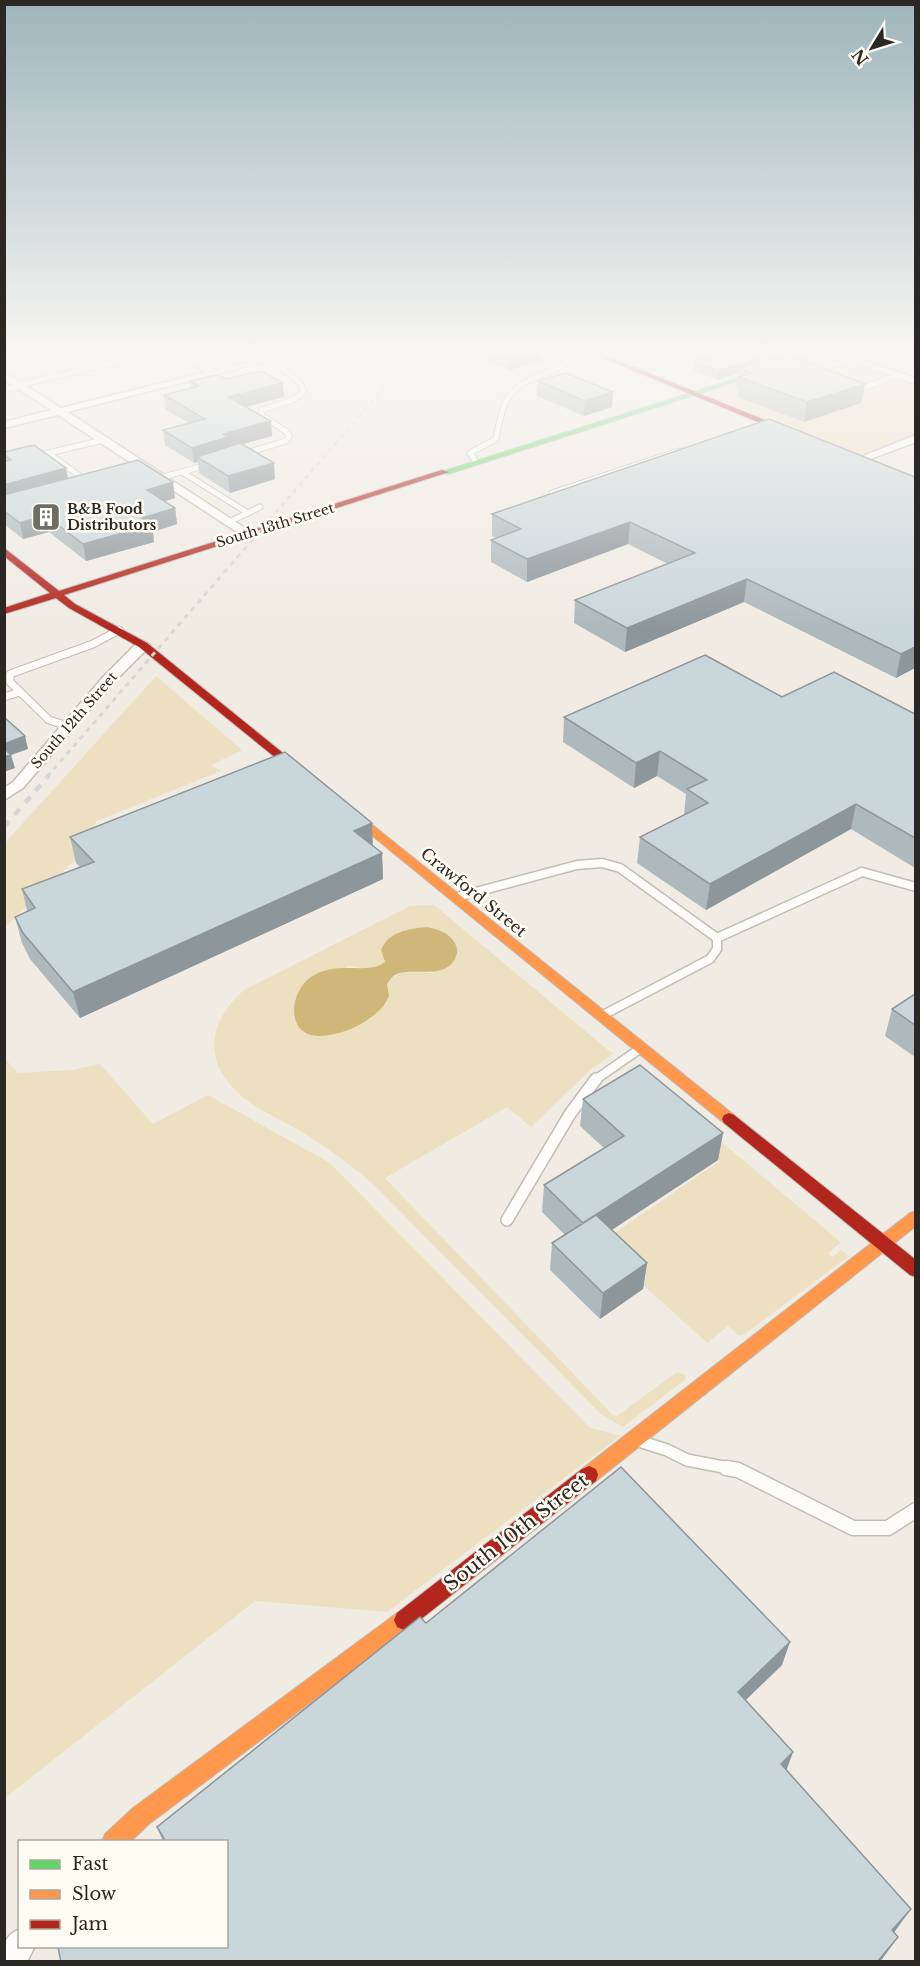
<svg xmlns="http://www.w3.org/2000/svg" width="920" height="1966" font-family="'Libre Baskerville',serif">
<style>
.green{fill:#ece0c1;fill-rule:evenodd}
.water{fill:#ceb778}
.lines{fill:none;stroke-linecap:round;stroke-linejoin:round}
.lane-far4-casing{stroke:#c0bdb7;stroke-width:7}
.lane-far3-casing{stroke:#c0bdb7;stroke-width:9}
.lane-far2-casing{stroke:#c0bdb7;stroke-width:11}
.lane-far1-casing{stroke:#c0bdb7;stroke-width:14}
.lane-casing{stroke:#c0bdb7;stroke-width:17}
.street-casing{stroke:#c0bdb7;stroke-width:3}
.fast-casing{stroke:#c0bdb7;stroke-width:2}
.slow-casing{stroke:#c0bdb7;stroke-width:2}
.jam-casing{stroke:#c0bdb7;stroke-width:2}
.lane-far4{stroke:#fdfcfb;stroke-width:5}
.lane-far3{stroke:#fdfcfb;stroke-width:7}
.lane-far2{stroke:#fdfcfb;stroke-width:8}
.lane-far1{stroke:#fdfcfb;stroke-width:11}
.lane{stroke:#fdfcfb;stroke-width:14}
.street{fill:#fdfcfb;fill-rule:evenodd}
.fast{fill:#63d668;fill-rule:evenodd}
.slow{fill:#ff974d;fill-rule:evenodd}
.jam{fill:#b3261e;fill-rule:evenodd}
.rail-far2{stroke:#d6d6d4;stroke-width:2;stroke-dasharray:4.5 4.5;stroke-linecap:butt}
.rail-far1{stroke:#d6d6d4;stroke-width:3;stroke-dasharray:5 5;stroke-linecap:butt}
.rail{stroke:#d6d6d4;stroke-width:4.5;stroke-dasharray:8 8;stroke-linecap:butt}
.wall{fill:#aeb9bb}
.shaded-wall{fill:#8d9699}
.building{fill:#cad7da;stroke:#8d9699;stroke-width:1.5}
.labels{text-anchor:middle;stroke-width:5;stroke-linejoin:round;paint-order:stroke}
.far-poi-label{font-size:14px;font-weight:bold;fill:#2b2823;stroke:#fffcf3;text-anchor:start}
.far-street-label{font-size:14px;fill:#2b2823;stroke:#fffcf3}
.street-label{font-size:16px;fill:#2b2823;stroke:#fffcf3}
.near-street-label{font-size:20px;fill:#2b2823;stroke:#fffcf3}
</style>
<rect width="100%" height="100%" fill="#f0ece4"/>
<path class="green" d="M820,354h15l80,27v57l-57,22 -165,-67z
M156,676l86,74 -31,15 10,6 -124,50 -7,12 8,5 -91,87 -2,5v-87z
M434,905l179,149 -24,17 -58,56 -24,-20 -122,71 228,237 4,1 60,-44 8,3v5l-62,47 -22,-13 -229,-231c-24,-20 -48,-38 -75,-54 -17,-10 -36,-18 -52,-30 -42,-34 -40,-74 -1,-109l166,-84zM427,927l13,3 12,9 -20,34c-17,0 -35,-5 -45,11l2,12 -17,22 -32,14 -24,4 -13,-4 45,-66c14,2 26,5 37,-3l-1,-8 14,-23z
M5,1059l13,14 54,-3 28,-6 53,60 55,-29 122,68 259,264 31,9 -233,176 -132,-11 -250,197z
M719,1140l118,99 3,4 -12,10 4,4 9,-7 8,6 -104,78 -7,1 -10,-9 -21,17 -109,-99 122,-83 -13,-14z"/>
<path class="water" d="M427,927c9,2 18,4 25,12 4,5 7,11 4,17 -9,25 -42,11 -59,18 -5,2 -7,6 -10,10l2,12c-9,23 -47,41 -72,40 -32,-2 -27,-45 -6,-59 27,-18 57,-1 74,-15l-4,-12c8,-19 27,-21 46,-23z"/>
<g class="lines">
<g class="lane-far4-casing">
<path id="lane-far4" d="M548,354l18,5 30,-5
M628,367l44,-13
M819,374l-1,-4 32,-11
M19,385l130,-31
M854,387h12l32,-12
M4,390l17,-4
M48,453l40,29
M243,454l43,-13 3,-4 -2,-5 -26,-17 1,-5 31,-10 11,-8 -4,-9 -29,-24
M36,456l67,-16
M476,462l-6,-9 26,-14c2,-11 4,-22 8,-33 11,-30 47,-30 70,-47
M182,472l66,41
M160,478l50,-14
M552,493l126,-42
M229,522l31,-15"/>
</g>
<g class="lane-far3-casing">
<path id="lane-far3" d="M4,697l16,-5
M68,726l-19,-6 -39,-38v-8l83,-30 26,-14"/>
</g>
<g class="lane-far2-casing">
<path id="lane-far2" d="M457,897l120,-32 25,-2 18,5 97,70v11l-7,10 -107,56
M717,938l145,-66 54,15
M595,1080l46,-32"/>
</g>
<g class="lane-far1-casing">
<path id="lane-far1" d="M507,1220l63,-106 26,-35
M642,1442l25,8 20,10 47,9"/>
</g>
<g class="lane-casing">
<path id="lane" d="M726,1468l12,2 115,58h35l28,-18"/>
</g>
<g class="street-casing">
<path id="street" d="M11,354h18l-25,7v-6z
M176,354h12l28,16 63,-16h16l-227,58 183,120v4h-8l-185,-121 -54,13v-6l47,-12 -47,-30v-8l57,36 145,-36z
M830,354h14l72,24v6z
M916,435v7l-54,20h-8l-1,-2z
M143,641l7,4 -2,3 -34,34 -91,106 -19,12v-12l9,-6 91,-106 34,-34z
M20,1929v17h15l-8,16h-23c0,-17 -1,-26 16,-33z"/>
</g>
<g class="fast-casing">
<path id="fast" d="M813,354h10l-375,120 -7,-2z"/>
</g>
<g class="slow-casing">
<path id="slow" d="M346,805l4,2 384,308 2,4 -2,4h-10l-382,-312 -2,-2 2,-2z
M916,1211v15l-320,255 -7,3 -7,-3 -2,-6 2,-6 328,-256z
M404,1610l7,3 3,7 -3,7 -262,197 -19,18h-28l3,-8 28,-26 264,-195z"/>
</g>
<g class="jam-casing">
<path id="jam" d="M593,354h9l197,80 -7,2z
M442,470l7,2 -385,123 11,9 72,39 163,132v4h-8l-163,-132 -70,-39 -13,-10 -52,16v-6l46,-15 -46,-37v-8l55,43z
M729,1113l5,2 182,145v17l-6,-2 -186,-152 -2,-4 2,-4z
M589,1466l7,3 2,6 -2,6 -185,146 -7,3 -7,-3 -3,-7 3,-7 185,-144z"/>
</g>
<use href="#lane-far4" class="lane-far4"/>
<use href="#lane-far3" class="lane-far3"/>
<use href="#lane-far2" class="lane-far2"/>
<use href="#lane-far1" class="lane-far1"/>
<use href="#lane" class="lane"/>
<use href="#street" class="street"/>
<use href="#fast" class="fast"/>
<use href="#slow" class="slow"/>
<use href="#jam" class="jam"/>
<path class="rail-far2" d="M252,540l161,-186"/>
<path class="rail-far1" d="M47,777l207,-239"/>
<path class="rail" d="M4,827l45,-52"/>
</g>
<path class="wall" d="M473,354h69l-1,7 -31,9z
M679,354h77l-8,2 8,7 35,-2 74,23 -4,19 -57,19 -67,-25 1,-9h-2l2,-15 -21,7 -24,-10 1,-8 4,-1z
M909,354h6v4l-7,-3z
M226,379l58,18 -38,10 25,14 1,15 -30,8 33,35 -45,14 -31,-20 -1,-11 -4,1 -29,-18 -2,-15 26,-7 -23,-13 -2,-15 27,-7 -1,-7z
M538,381l75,11 -1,15 -28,9 -47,-20z
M4,452l64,27 107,19 -10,3 10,7 2,16 -24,8 1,10 -68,19 -37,-29 -26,7 -19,-15z
M915,477v191l-19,10 -152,-76 -119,50 -51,-29 1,-23 93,-36 -40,-20 -101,38 -36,-20v-22l5,-2 -4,-2v-22z
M782,697l133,17v154l-64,-39 -145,81 -69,-47 3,-26 44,-22 2,-21 -29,-18 -23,12 -71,-46 1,-25z
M70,837l303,9 9,7 1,26 -303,139 -50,-59 -8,-16 -7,-26 12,-6 -5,-22 58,-22 -4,-4z
M915,994v63l-30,-21 7,-27z
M583,1099l140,34 -5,27 -106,70 35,33 -4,26 -43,30 -50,-49 2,-27 13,-8 -23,-23 2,-27 60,-37 -24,-22z
M426,1623l356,42 -36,35 47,52 -7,18 112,157 -4,6 4,4 -13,18 -659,-113h-63l-6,-15z"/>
<path class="shaded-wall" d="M516,354h26l-1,7 -31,9 1,-15z
M736,354h20l-21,6z
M756,359l-1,9h-17v5l-21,7 1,-9z
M283,383l1,14 -55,14 -1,-14z
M865,384l-4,19 -57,19 3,-20z
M613,392l-1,15 -28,9 1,-15z
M271,421l1,15 -75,21 1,5 -4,1 -2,-15 31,-14z
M274,463l1,16 -45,14 -2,-17z
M66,468l3,16 -65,18v-17z
M173,482l2,16 -25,8 -3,-16z
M175,508l2,16 -24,8 1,10 -68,19 -3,-17 59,-26z
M45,515l4,17 -26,7 -3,-16z
M630,522l-2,22 -101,38v-23z
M747,579l-3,23 -119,50 2,-24z
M915,647v21l-19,10 5,-24z
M25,736l3,13 -17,6 4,13 -11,4v-28z
M660,751l-3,25 -23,12 2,-25z
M856,804l-5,25 -145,81 4,-26z
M372,823l1,26 -19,-18z
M382,853l1,26 -303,139 -7,-26z
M723,1133l-5,27 -137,90 2,-27z
M647,1263l-4,26 -43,30 3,-26z
M790,1642l-8,23 -51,49 7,-22z
M793,1752l-8,22 -4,-10z
M911,1909l-13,18 -18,22 12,-19z
M898,1937l-18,25h-3z"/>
<path class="building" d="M702,354h39l15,5 -38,12 -24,-9 17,-5z
M778,356l13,5 8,-2 66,25 -58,18 -68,-25 12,-4 -13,-5z
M261,371l22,12 -55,14 43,24 -48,13 5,3 -36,11 -29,-18 42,-11 -41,-24 35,-9 -9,-5 27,-6 9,4z
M566,373l47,19 -28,9 -47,-20z
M769,419l146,58v170l-14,7 -154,-75 -120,49 -52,-28 120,-47 -65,-31 -103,37 -36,-19 30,-11 -29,-15z
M240,443l34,20 -46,13 -31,-19z
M34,445l32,23 -62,17v-23l7,-2 -7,-5v-3z
M138,460l35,22 -26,8 28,18 -33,10 10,7 -69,19 -38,-29 -25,8 -16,-12v-16z
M705,655l77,42 52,-25 81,42v124l-59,-34 -146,80 -70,-47 68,-34 -21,-14 20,-9 -47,-29 -24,12 -72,-46z
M4,718h1l20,18 -21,8z
M4,748l7,7 -7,2z
M285,752l87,71 -18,8 28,22 -309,139 -50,-59 -8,-16 20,-9 -13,-19 72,-27 -24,-25z
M915,994v31l-23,-16z
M640,1065l83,68 -140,90 -39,-38 80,-49 -41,-37z
M596,1215l51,48 -44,30 -51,-50z
M621,1467l169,175 -52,50 55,60 -12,12 130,145 -19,21 6,7 -21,25h-816l-3,-15h168v-105h-60l-9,-15 263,-210 6,6z"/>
<linearGradient id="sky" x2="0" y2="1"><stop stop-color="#9db5bb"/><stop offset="0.56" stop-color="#f8f6f3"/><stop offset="1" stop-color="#f8f6f3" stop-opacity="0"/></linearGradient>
<rect width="920" height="629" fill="url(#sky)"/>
<defs>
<g id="building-square" transform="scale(1.5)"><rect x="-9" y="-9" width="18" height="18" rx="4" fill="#706d67" stroke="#fffcf3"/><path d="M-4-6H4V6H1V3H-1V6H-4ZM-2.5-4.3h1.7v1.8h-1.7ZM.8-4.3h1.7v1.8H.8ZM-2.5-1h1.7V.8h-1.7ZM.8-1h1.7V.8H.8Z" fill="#fff"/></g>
</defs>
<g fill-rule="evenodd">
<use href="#building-square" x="46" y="517"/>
</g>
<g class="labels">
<g class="far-poi-label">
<text x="67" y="514">B&amp;B Food<tspan x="67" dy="16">Distributors</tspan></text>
</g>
<g class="far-street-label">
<text transform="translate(275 525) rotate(-17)" y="5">South 13th Street</text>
<text transform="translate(74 720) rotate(-49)" y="5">South 12th Street</text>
</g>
<g class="street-label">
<text transform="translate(474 892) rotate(39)" y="6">Crawford Street</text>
</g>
<g class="near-street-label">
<text transform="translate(516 1532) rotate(-38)" y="7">South 10th Street</text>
</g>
</g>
<rect width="920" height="1966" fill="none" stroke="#2b2823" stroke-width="12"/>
<rect x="18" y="1840" width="210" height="108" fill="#fffcf3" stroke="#aaa7a0" stroke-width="1.5"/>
<rect x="30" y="1860" width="30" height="9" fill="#63d668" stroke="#aaa7a0" stroke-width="1.5"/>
<text x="72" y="1870" font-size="18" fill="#2b2823">Fast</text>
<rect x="30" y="1890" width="30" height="9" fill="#ff974d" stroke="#aaa7a0" stroke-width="1.5"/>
<text x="72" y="1900" font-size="18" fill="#2b2823">Slow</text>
<rect x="30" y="1920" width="30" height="9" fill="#b3261e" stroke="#aaa7a0" stroke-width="1.5"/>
<text x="72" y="1930" font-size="18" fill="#2b2823">Jam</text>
<g transform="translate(872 48) rotate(232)" stroke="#fffcf3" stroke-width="4.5" paint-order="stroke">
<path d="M0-4.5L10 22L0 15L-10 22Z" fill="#2b2823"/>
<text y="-9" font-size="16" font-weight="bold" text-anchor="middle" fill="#2b2823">N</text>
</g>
</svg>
